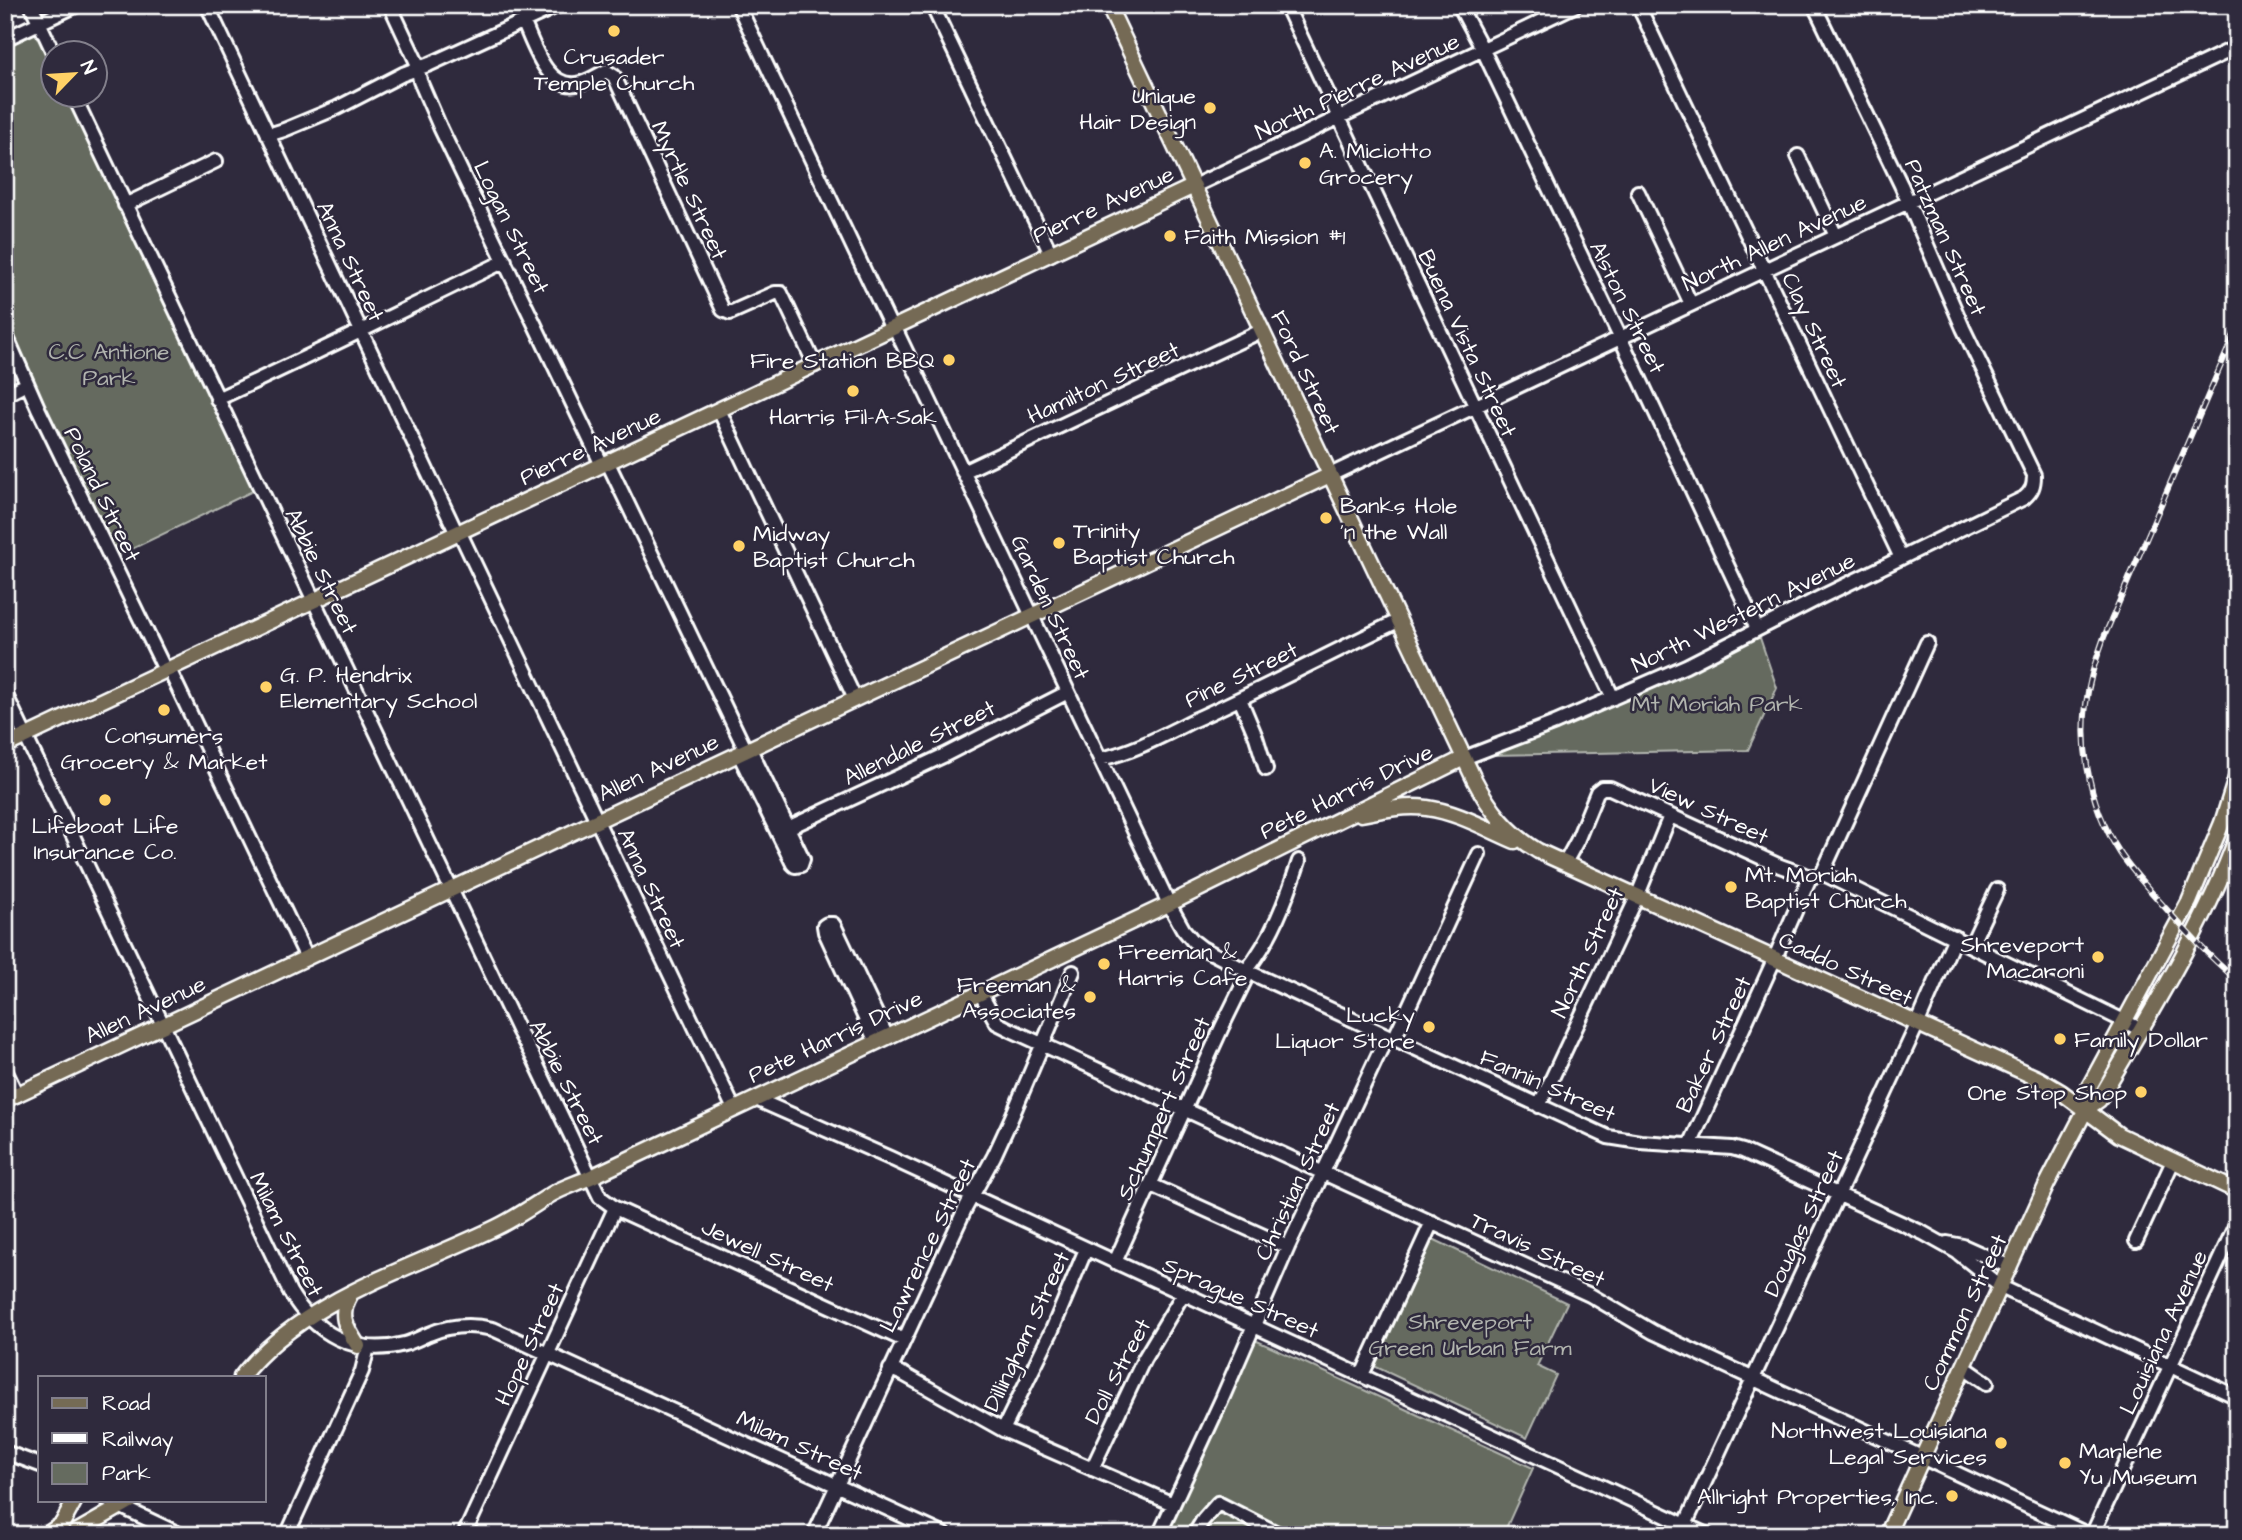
<svg xmlns="http://www.w3.org/2000/svg" width="2242" height="1540" font-family="'Architects Daughter',sans-serif">
<style>
.green{fill:#656b5f;stroke:#b2b5af;stroke-width:2}
.lines{fill:none;stroke-linecap:round;stroke-linejoin:round}
.minor-casing{stroke:#fff;stroke-width:18}
.major-casing{stroke:#fff;stroke-width:19}
.minor{stroke:#2f2a3d;stroke-width:12}
.major{stroke:#756b55;stroke-width:14}
.rail-casing{stroke:#fff;stroke-width:6}
.rail{stroke:#2f2a3d;stroke-width:3.5;stroke-dasharray:10;stroke-linecap:butt}
.poi-dot{fill:#ffd166;stroke:#2f2a3d;stroke-width:2.5}
.labels{text-anchor:middle;stroke-width:5;stroke-linejoin:round;paint-order:stroke}
.poi-label{font-size:23px;fill:#fff;stroke:#2f2a3d;text-anchor:start}
.street-label{font-size:23px;fill:#fff;stroke:#2f2a3d}
.park-label{font-size:23px;fill:#b2b5af;stroke:#2f2a3d}
</style>
<rect width="100%" height="100%" fill="#2f2a3d"/>
<filter id="ink" filterUnits="userSpaceOnUse"><feTurbulence type="fractalNoise" baseFrequency=".0143" numOctaves="2"/><feDisplacementMap in="SourceGraphic" scale="14" xChannelSelector="R" yChannelSelector="G"/><feConvolveMatrix kernelMatrix="1 2 1 2 8 2 1 2 1" color-interpolation-filters="sRGB"/></filter>
<g filter="url(#ink)">
<path class="green" d="M39,23l13,29v42l21,1 186,393 -148,71 -106,-227v-293z
M1757,629l20,59 -29,62 -257,5 2,-8z
M1433,1239l134,64 -30,63 19,9 -29,63 -153,-72z
M1255,1340l278,128 -30,67h-338z"/>
<g class="lines">
<g class="minor-casing">
<path id="minor" d="M31,5l22,47
M207,5l250,529
M390,5l27,58 3,18 20,46 162,338
M738,5l154,324
M932,5l119,249
M1286,5l327,693
M1459,5l24,45 156,327 118,252
M1638,5l263,553
M523,21c11,24 24,72 58,62 8,-2 17,-8 25,-12l8,5 109,234 7,3 45,-20h6l34,72
M5,39l72,-34
M73,94l445,936 17,31 65,136 15,11 -151,327
M268,135l16,-5 53,-22 66,-34 27,-10 129,-59
M1798,156l38,80
M1194,186l382,-181
M1638,192l53,112
M125,205l91,-44
M895,328l274,576 14,25 10,12 9,7 47,24 359,165 32,5 92,6 11,3 180,82 34,19 44,35 236,110
M5,333l34,77 127,262
M5,395l22,-11
M217,399c97,-44 192,-92 288,-138
M719,410l136,289
M608,463l138,288
M963,472l298,-141
M1330,475l907,-428
M460,533l274,576
M170,671l137,287
M5,693l285,599c24,41 66,65 114,52 9,-2 17,-7 25,-10 21,-9 42,-10 64,-5l452,206
M1240,699l16,38 10,32
M739,754l54,110 2,2 6,-1 2,-6 -53,-110
M1464,758l91,-35 131,-57 135,-69 203,-99c8,-7 10,-12 10,-23l-71,-147 -62,-143 -87,-180
M1100,759c33,-7 64,-24 94,-39 69,-31 136,-67 204,-99
M788,828l157,-73 123,-63
M1565,863l12,-22 20,-49 5,-4h8l170,78 31,11 11,-3 6,2 312,153
M1822,874l105,-231
M1971,945l26,-55
M1246,971c26,-33 40,-70 53,-110
M980,993l17,30 14,7 579,265 63,37 436,203
M1394,1039l85,-185
M876,1042l-51,-110 -1,-6 3,-2h6l2,3 52,110
M5,1070l12,25
M756,1099l134,59 817,377
M1539,1106l98,-209 33,-81
M1690,1145l84,-185 36,-83
M1151,1185l137,62
M615,1208l289,132
M2136,1241l37,-80
M1947,1243l16,3 47,21
M1115,1262l107,-235 27,-55
M1964,1367l23,16
M890,1369l13,5 100,56 170,74
M1362,1375l70,-153
M1003,1430l49,-100 34,-81
M5,1452l35,13
M1092,1469l52,-110 39,-65
M107,1500l74,35
M1685,1525l232,-500 38,-88
M287,1535l75,-164 6,-24
M814,1535l151,-326 29,-53 17,-37 62,-147
M1159,1535l63,-136 66,-152 99,-211
M1194,1535l9,-15 15,-17 63,32
M2092,1535l145,-313"/>
</g>
<g class="major-casing">
<path id="major" d="M1108,5l366,774c16,31 33,53 64,72l501,228 22,13 58,43 118,56
M5,746l1189,-560
M1361,814c21,-4 44,-9 66,-6 30,4 60,21 88,33
M5,1100l1325,-625
M2086,1109l13,-9c50,-85 104,-170 138,-263
M350,1295c-12,21 -4,32 8,51
M241,1377c61,-78 170,-108 256,-150 19,-9 37,-22 55,-33 12,-7 26,-11 39,-17l578,-273 295,-146
M46,1535l16,-11 13,-24
M71,1535l61,-35
M1887,1535l160,-351 39,-75 3,-22 100,-185 33,-79 15,-48"/>
</g>
<use href="#minor" class="minor"/>
<use href="#major" class="major"/>
<g class="rail-casing">
<path id="rail" d="M2237,328l-133,309c-4,13 -10,27 -13,41 -15,59 -4,124 29,175 12,18 27,34 41,50 24,27 48,54 76,77"/>
</g>
<use href="#rail" class="rail"/>
</g>
</g>
<g class="poi-dot">
<circle cx="614" cy="31" r="7"/>
<circle cx="1210" cy="108" r="7"/>
<circle cx="1305" cy="163" r="7"/>
<circle cx="1170" cy="236" r="7"/>
<circle cx="949" cy="360" r="7"/>
<circle cx="853" cy="391" r="7"/>
<circle cx="1326" cy="518" r="7"/>
<circle cx="1059" cy="543" r="7"/>
<circle cx="739" cy="546" r="7"/>
<circle cx="266" cy="687" r="7"/>
<circle cx="164" cy="710" r="7"/>
<circle cx="105" cy="800" r="7"/>
<circle cx="1731" cy="887" r="7"/>
<circle cx="2098" cy="957" r="7"/>
<circle cx="1104" cy="964" r="7"/>
<circle cx="1090" cy="997" r="7"/>
<circle cx="1429" cy="1027" r="7"/>
<circle cx="2060" cy="1039" r="7"/>
<circle cx="2141" cy="1092" r="7"/>
<circle cx="2001" cy="1443" r="7"/>
<circle cx="2065" cy="1463" r="7"/>
<circle cx="1952" cy="1496" r="7"/>
</g>
<g class="labels">
<g class="poi-label">
<text x="614" y="64" text-anchor="middle">Crusader<tspan x="614" dy="26">Temple Church</tspan></text>
<text x="1196" y="103" text-anchor="end">Unique<tspan x="1196" dy="26">Hair Design</tspan></text>
<text x="1319" y="158">A. Miciotto<tspan x="1319" dy="26">Grocery</tspan></text>
<text x="1184" y="244">Faith Mission #1</text>
<text x="935" y="368" text-anchor="end">Fire Station BBQ</text>
<text x="853" y="424" text-anchor="middle">Harris Fil-A-Sak</text>
<text x="1340" y="513">Banks Hole<tspan x="1340" dy="26">'n the Wall</tspan></text>
<text x="1073" y="538">Trinity<tspan x="1073" dy="26">Baptist Church</tspan></text>
<text x="753" y="541">Midway<tspan x="753" dy="26">Baptist Church</tspan></text>
<text x="280" y="682">G. P. Hendrix<tspan x="280" dy="26">Elementary School</tspan></text>
<text x="164" y="743" text-anchor="middle">Consumers<tspan x="164" dy="26">Grocery &amp; Market</tspan></text>
<text x="105" y="833" text-anchor="middle">Lifeboat Life<tspan x="105" dy="26">Insurance Co.</tspan></text>
<text x="1745" y="882">Mt. Moriah<tspan x="1745" dy="26">Baptist Church</tspan></text>
<text x="2084" y="952" text-anchor="end">Shreveport<tspan x="2084" dy="26">Macaroni</tspan></text>
<text x="1118" y="959">Freeman &amp;<tspan x="1118" dy="26">Harris Cafe</tspan></text>
<text x="1076" y="992" text-anchor="end">Freeman &amp;<tspan x="1076" dy="26">Associates</tspan></text>
<text x="1415" y="1022" text-anchor="end">Lucky<tspan x="1415" dy="26">Liquor Store</tspan></text>
<text x="2074" y="1047">Family Dollar</text>
<text x="2127" y="1100" text-anchor="end">One Stop Shop</text>
<text x="1987" y="1438" text-anchor="end">Northwest Louisiana<tspan x="1987" dy="26">Legal Services</tspan></text>
<text x="2079" y="1458">Marlene<tspan x="2079" dy="26">Yu Museum</tspan></text>
<text x="1938" y="1504" text-anchor="end">Allright Properties, Inc.</text>
</g>
<g class="street-label">
<text transform="translate(1357 86) rotate(-25)" y="8">North Pierre Avenue</text>
<text transform="translate(690 190) rotate(65)" y="8">Myrtle Street</text>
<text transform="translate(1103 204) rotate(-25)" y="8">Pierre Avenue</text>
<text transform="translate(512 227) rotate(64)" y="8">Logan Street</text>
<text transform="translate(1946 237) rotate(66)" y="8">Patzman Street</text>
<text transform="translate(1774 242) rotate(-25)" y="8">North Allen Avenue</text>
<text transform="translate(351 261) rotate(65)" y="8">Anna Street</text>
<text transform="translate(1628 307) rotate(64)" y="8">Alston Street</text>
<text transform="translate(1815 330) rotate(65)" y="8">Clay Street</text>
<text transform="translate(1468 343) rotate(65)" y="8">Buena Vista Street</text>
<text transform="translate(1306 372) rotate(65)" y="8">Ford Street</text>
<text transform="translate(1103 382) rotate(-25)" y="8">Hamilton Street</text>
<text transform="translate(590 446) rotate(-25)" y="8">Pierre Avenue</text>
<text transform="translate(103 494) rotate(64)" y="8">Poland Street</text>
<text transform="translate(322 571) rotate(64)" y="8">Abbie Street</text>
<text transform="translate(1051 607) rotate(65)" y="8">Garden Street</text>
<text transform="translate(1743 612) rotate(-26)" y="8">North Western Avenue</text>
<text transform="translate(1241 674) rotate(-26)" y="8">Pine Street</text>
<text transform="translate(919 742) rotate(-26)" y="8">Allendale Street</text>
<text transform="translate(658 767) rotate(-25)" y="8">Allen Avenue</text>
<text transform="translate(1346 791) rotate(-26)" y="8">Pete Harris Drive</text>
<text transform="translate(1709 810) rotate(25)" y="8">View Street</text>
<text transform="translate(652 888) rotate(65)" y="8">Anna Street</text>
<text transform="translate(1587 952) rotate(-65)" y="8">North Street</text>
<text transform="translate(1846 968) rotate(25)" y="8">Caddo Street</text>
<text transform="translate(145 1009) rotate(-25)" y="8">Allen Avenue</text>
<text transform="translate(835 1036) rotate(-25)" y="8">Pete Harris Drive</text>
<text transform="translate(1713 1044) rotate(-65)" y="8">Baker Street</text>
<text transform="translate(567 1082) rotate(63)" y="8">Abbie Street</text>
<text transform="translate(1548 1085) rotate(24)" y="8">Fannin Street</text>
<text transform="translate(1163 1108) rotate(-66)" y="8">Schumpert Street</text>
<text transform="translate(1297 1181) rotate(-65)" y="8">Christian Street</text>
<text transform="translate(1803 1223) rotate(-65)" y="8">Douglas Street</text>
<text transform="translate(287 1234) rotate(63)" y="8">Milam Street</text>
<text transform="translate(927 1245) rotate(-64)" y="8">Lawrence Street</text>
<text transform="translate(1538 1249) rotate(25)" y="8">Travis Street</text>
<text transform="translate(768 1255) rotate(25)" y="8">Jewell Street</text>
<text transform="translate(1241 1297) rotate(24)" y="8">Sprague Street</text>
<text transform="translate(1964 1312) rotate(-65)" y="8">Common Street</text>
<text transform="translate(1026 1331) rotate(-65)" y="8">Dillingham Street</text>
<text transform="translate(2163 1332) rotate(-65)" y="8">Louisiana Avenue</text>
<text transform="translate(529 1344) rotate(-65)" y="8">Hope Street</text>
<text transform="translate(1117 1371) rotate(-62)" y="8">Doll Street</text>
<text transform="translate(800 1445) rotate(25)" y="8">Milam Street</text>
</g>
<g class="park-label">
<text x="109" y="359">C.C Antione<tspan x="109" dy="26">Park</tspan></text>
<text x="1717" y="711">Mt Moriah Park</text>
<text x="1470" y="1329">Shreveport<tspan x="1470" dy="26">Green Urban Farm</tspan></text>
</g>
</g>
<rect width="2242" height="1540" fill="none" stroke="#2f2a3d" stroke-width="28"/>
<rect x="14" y="14" width="2214" height="1512" fill="none" stroke="#fff" stroke-width="2.5" filter="url(#ink)"/>
<rect x="38" y="1376" width="228" height="126" fill="#2f2a3d" stroke="#827f8b" stroke-width="2"/>
<rect x="52" y="1398" width="35" height="10" fill="#756b55" stroke="#827f8b" stroke-width="2"/>
<text x="102" y="1410" font-size="21" fill="#ffffff">Road</text>
<rect x="52" y="1433" width="35" height="10" fill="#ffffff" stroke="#827f8b" stroke-width="2"/>
<text x="102" y="1446" font-size="21" fill="#ffffff">Railway</text>
<rect x="52" y="1463" width="35" height="21" fill="#656b5f" stroke="#827f8b" stroke-width="2"/>
<text x="102" y="1480" font-size="21" fill="#ffffff">Park</text>
<g transform="translate(74 74) rotate(65)"><circle r="33" fill="#2f2a3d" stroke="#827f8b" stroke-width="2"/>
<path d="M0-5L12 26L0 18L-12 26Z" fill="#ffd166"/>
<text y="-10" font-size="19" font-weight="bold" text-anchor="middle" fill="#ffffff">N</text>
</g>
</svg>
